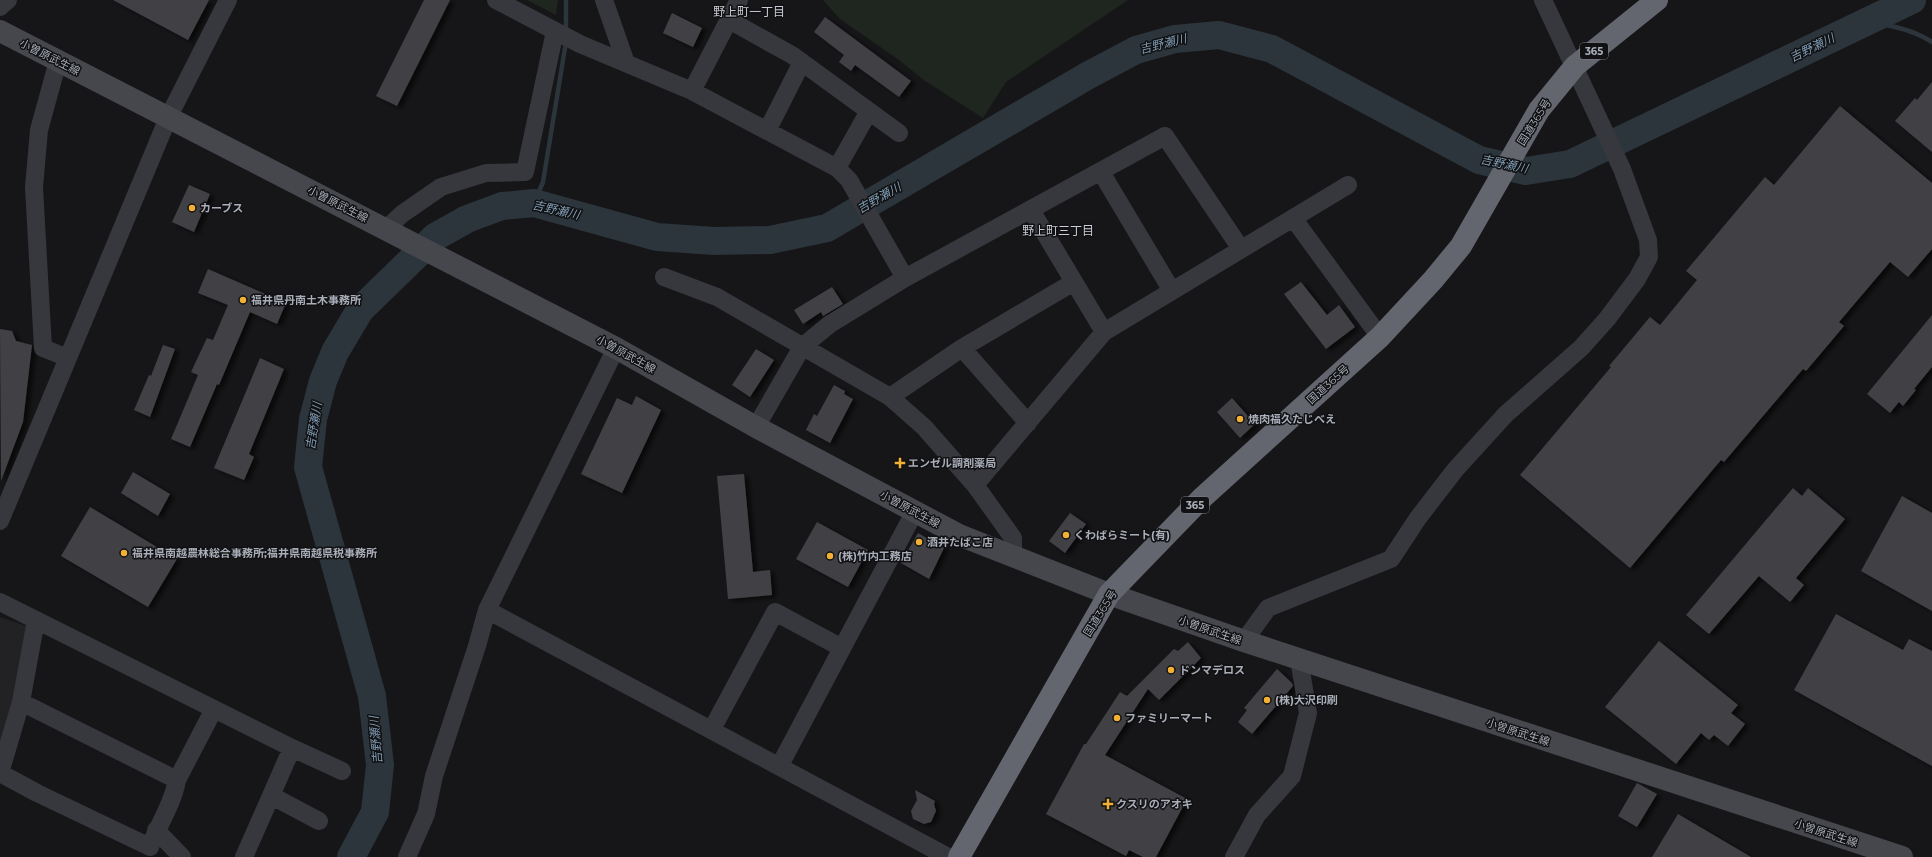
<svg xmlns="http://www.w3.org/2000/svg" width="1932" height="857" font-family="Montserrat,'Noto Sans JP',sans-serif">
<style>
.built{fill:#222225}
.green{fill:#1e261f}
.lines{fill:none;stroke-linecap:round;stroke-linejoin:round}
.stream{stroke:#2c353c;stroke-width:4.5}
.river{stroke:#2c353c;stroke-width:28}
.building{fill:#404145;filter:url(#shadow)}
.street{stroke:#37383d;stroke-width:18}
.secondary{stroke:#45474d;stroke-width:22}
.highway{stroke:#63666e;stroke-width:22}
.poi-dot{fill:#f2b134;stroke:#111113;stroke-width:1.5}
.labels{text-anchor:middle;stroke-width:3;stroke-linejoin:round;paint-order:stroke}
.shield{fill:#111113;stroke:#7b7e86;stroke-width:1}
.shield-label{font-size:10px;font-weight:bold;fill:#a8adb8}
.street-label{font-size:11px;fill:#a8adb8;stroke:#111113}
.poi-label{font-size:11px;font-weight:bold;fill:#a8adb8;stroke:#111113;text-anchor:start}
.neighbourhood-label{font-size:12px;fill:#c9ccd4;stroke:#111113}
.water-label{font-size:12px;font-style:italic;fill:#7f9bb3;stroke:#111113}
</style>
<defs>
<filter id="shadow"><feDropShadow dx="4.5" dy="2.5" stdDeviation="2" flood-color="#0009"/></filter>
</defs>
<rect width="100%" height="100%" fill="#161618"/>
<path class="built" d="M0,617l29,10 -29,130z"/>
<path class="green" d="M527,0h31l-2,15z
M823,0h305l-122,82 -23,36 -58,-37 -26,-21 -59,-41z"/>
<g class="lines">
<path class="stream" d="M566,0v32
M1866,22c23,3 46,7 66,20
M534,203l9,-21 23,-140"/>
<path class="river" d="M351,857l24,-45 5,-47 -8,-69 -64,-229 5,-48 10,-38 12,-29 25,-42 75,-73 32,-18 35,-13 32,-3 123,34 57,4 56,-1 57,-12 260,-152 49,-26 39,-11 44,-4 53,14 207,111 47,11 44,-7 342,-164"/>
</g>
<path class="building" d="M113,0h96l-21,40z
M424,0h26l-53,106 -21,-10z
M672,13l30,15 -9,19 -30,-14z
M825,17l86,64 -12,16 -44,-32 -4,6 -12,-9 5,-7 -30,-23z
M1932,82v70l-37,-31 20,-23 2,2z
M1840,106l92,77v66l-24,28 -18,-15 -51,60 5,4 -38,45 -3,-2 -79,93 -3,-2 -91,108 -110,-93 91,-108 -2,-1 41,-49 10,8 37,-45 -11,-9 79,-94 9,8z
M189,185l21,9 -16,38 -22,-10z
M208,269l78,34 -9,21 -27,-12 -31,73 -2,-1 -27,63 -19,-8 27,-64 -7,-3 16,-34 6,2 15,-35 -30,-12z
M1301,282l26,33 12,-10 16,22 -29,22 -42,-55z
M832,287l11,17 -20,12 -2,-4 -18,12 -9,-14z
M1932,315v52l-18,22 2,1 -13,16 -4,-4 -9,11 -23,-19z
M0,329l12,2 4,10 16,4 -9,77 -22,59z
M163,345l12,4 -25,68 -16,-7 15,-35 2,1z
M756,349l18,11 -24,37 -18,-12z
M260,358l24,11 -35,85 5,3 -10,23 -30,-12z
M834,385l11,6 -1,3 9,5 -23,44 -24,-13 8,-16 3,2z
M636,396l25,14 -39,83 -41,-19 36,-76 15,7z
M1232,398l23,26 -15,14 -23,-26z
M133,472l37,22 -12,22 -37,-23z
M744,474l9,98 17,-2 2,25 -44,4 -11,-123z
M1793,488l9,8 6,-8 37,31 -49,59 8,7 -14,17 -31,-26 -50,58 -23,-19z
M1902,496l30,17v98l-71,-40z
M90,507l87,52 -29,48 -87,-51z
M1070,513l16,11 -21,29 -16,-12z
M817,522l51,28 -20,37 -52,-28z
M918,533l26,15 -15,31 -28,-16z
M1836,614l67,36 6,-11 23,12v115l-138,-76z
M1659,641l79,64 -7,8 14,11 -17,22 -14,-11 -5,5 -8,-7 -25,31 -71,-57z
M1188,642l13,16 -42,42 -11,-11 -43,66 82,44 -31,58h-13l-14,-7 -3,6 -80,-42 38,-70h2l34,-52 7,4 47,-47 4,2z
M1277,669l15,14 1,3 -41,48 -14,-12 9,-12 -3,-2z
M1637,783l20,11 -20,33 -19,-11z
M915,790l20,11 -1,3 2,7 -5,11 -7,2 -11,-5 -2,-8 6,-11z
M1678,814l73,43h-99z"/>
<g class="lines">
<path class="street" d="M496,0l84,44 112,47 145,77 12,12 56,98
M604,0l22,63
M0,7l8,-7
M729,20l63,35 107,78
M58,61l-19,69 -5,57 9,161 25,10
M692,91l47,-91
M767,131l35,-69
M837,168l32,-57
M1101,172l71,119
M1031,210l73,122
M1293,218l87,119
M386,229l16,-15 39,-27 45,-14 39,-1 30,-141
M664,277l53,20 173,100 34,30 51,58
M962,348l66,75
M890,397l72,-49 112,-66
M756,427l46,-80 28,-23 75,-46 260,-142 76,113
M0,521l168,-403 60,-118
M1013,556v-18l-38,-53 129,-153 244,-147
M0,602l292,146 -48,109
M487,610l461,247
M1244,641l24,-33 123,-49 27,-41 37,-48 51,-56 75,-66 26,-29 30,-40 12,-22 -1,-17 -26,-71 -79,-169
M21,702l156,78
M712,729l63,-117 67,36
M292,748l50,23
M780,765l135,-254
M0,773l37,20 113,54c8,-22 23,-43 27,-67l37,-71
M0,773l21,-71 15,-82
M272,796l47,25
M156,830l26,27
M407,857l19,-43 8,-38 43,-130 10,-36 129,-262
M1234,857l23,-42 35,-39 16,-63 -9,-54"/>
<path class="secondary" d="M0,31l616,317 140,79 203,108 150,59 135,47 658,216"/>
<path class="highway" d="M959,857l150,-263 93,-96 178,-161 53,-57 28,-34 78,-136 36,-44 82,-66"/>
</g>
<g class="poi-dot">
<circle cx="192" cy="208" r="4"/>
<circle cx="243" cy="300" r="4"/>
<circle cx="1240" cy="419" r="4"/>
<path d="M898 457h4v4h4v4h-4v4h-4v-4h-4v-4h4z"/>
<circle cx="1066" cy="535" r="4"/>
<circle cx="919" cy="542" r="4"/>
<circle cx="124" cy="553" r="4"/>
<circle cx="830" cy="556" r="4"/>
<circle cx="1171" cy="670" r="4"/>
<circle cx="1267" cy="700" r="4"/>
<circle cx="1117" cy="718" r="4"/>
<path d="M1106 798h4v4h4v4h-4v4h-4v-4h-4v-4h4z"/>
</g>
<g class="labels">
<g class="shield">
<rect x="1580" y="43" width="28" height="16" rx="3"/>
<rect x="1181" y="497" width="28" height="16" rx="3"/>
</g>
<g class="shield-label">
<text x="1594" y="55">365</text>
<text x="1195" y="509">365</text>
</g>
<g class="street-label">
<text transform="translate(50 57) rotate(27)" y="4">小曽原武生線</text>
<text transform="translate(1534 122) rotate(-58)" y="4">国道365号</text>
<text transform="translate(338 204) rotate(27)" y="4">小曽原武生線</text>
<text transform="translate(626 354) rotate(29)" y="4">小曽原武生線</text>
<text transform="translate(1328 384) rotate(-42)" y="4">国道365号</text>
<text transform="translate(910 509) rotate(28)" y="4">小曽原武生線</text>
<text transform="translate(1100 613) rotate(-58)" y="4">国道365号</text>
<text transform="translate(1210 630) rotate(19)" y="4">小曽原武生線</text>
<text transform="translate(1518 732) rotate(18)" y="4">小曽原武生線</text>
<text transform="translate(1826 833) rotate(18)" y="4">小曽原武生線</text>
</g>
<g class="poi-label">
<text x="200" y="212">カーブス</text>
<text x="251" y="304">福井県丹南土木事務所</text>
<text x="1248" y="423">焼肉福久たじべえ</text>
<text x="908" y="467">エンゼル調剤薬局</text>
<text x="1074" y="539">くわばらミート(有)</text>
<text x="927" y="546">酒井たばこ店</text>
<text x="132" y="557">福井県南越農林総合事務所;福井県南越県税事務所</text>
<text x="838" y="560">(株)竹内工務店</text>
<text x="1179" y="674">ドンマデロス</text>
<text x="1275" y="704">(株)大沢印刷</text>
<text x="1125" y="722">ファミリーマート</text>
<text x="1116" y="808">クスリのアオキ</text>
</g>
<g class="neighbourhood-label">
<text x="749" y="16">野上町一丁目</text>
<text x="1058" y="235">野上町三丁目</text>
</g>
<g class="water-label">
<text transform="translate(1163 44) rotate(-14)" y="4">吉野瀬川</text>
<text transform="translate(1812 48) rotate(-26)" y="4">吉野瀬川</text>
<text transform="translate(1504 164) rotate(12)" y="4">吉野瀬川</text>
<text transform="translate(879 198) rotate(-30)" y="4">吉野瀬川</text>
<text transform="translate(556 210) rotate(13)" y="4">吉野瀬川</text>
<text transform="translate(314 426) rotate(-81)" y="4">吉野瀬川</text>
<text transform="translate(376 740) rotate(-95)" y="4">吉野瀬川</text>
</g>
</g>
</svg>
